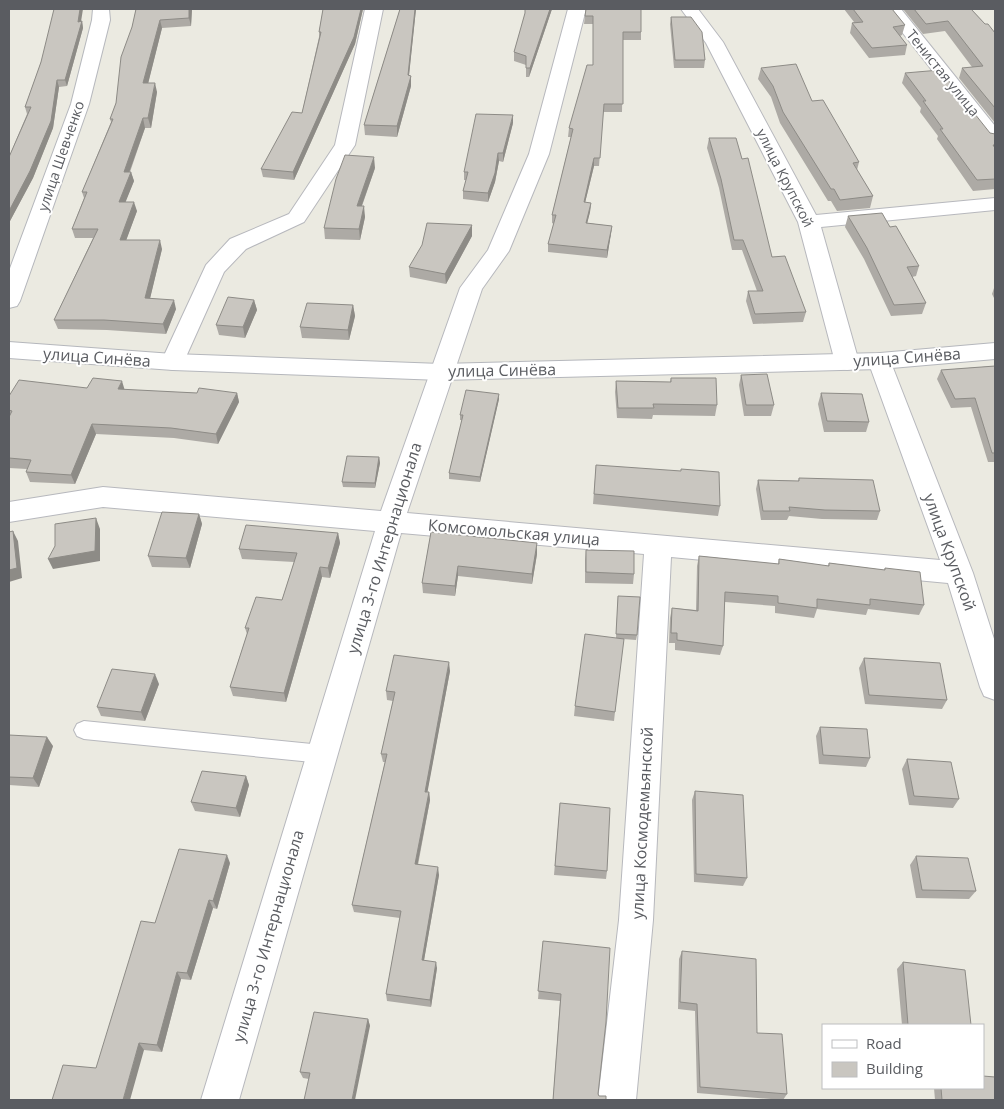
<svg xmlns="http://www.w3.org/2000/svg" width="1004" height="1109" font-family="'Open Sans',sans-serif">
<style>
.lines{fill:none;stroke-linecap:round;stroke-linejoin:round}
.service-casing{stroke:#b7b8bd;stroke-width:2}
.minor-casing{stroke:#b7b8bd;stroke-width:2}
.secondary-casing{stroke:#b5b7bc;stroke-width:2}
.service{fill:#fff;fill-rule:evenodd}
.minor{fill:#fff;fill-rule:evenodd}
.secondary{fill:#fff;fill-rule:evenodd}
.wall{fill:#adaaa5}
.shaded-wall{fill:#8d8b86}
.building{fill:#c9c6c0;stroke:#8d8b86}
.labels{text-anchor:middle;stroke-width:4;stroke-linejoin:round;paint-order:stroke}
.far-street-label{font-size:14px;fill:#5a5c61;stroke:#fff}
.street-label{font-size:16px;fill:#5a5c61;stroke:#fff}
</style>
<rect width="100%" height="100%" fill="#ebeae1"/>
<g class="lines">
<g class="service-casing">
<path id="service" d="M84,721l238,24 7,3 3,6 -3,6 -7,3 -238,-24 -7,-3 -3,-6 3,-6z"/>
</g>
<g class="minor-casing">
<path id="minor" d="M365,9h18l-28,136 -51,77 -58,27 -22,23 -43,96 -8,2 -8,-2 -4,-6 45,-97 24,-26 59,-25 46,-69z
M568,9h18l-37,145 -40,97 -27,38 -75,224 533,47 -72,-199 4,-6 8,-2 8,2 85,218 22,69v58l-11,-4 -4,-9 -32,-104 -277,-26 -18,363 -17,180h-38l21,-180 25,-366 -243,-21 -162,567h-38l174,-569 -272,-24 -94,15v-20l94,-15 278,24 79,-223 28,-38 41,-96z
M681,9h17l25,33 93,173 179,-17v12l-174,17 38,135 -4,6 -8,2 -8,-2 -4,-6 -37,-140 -92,-179z
M884,9h17l94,117v18l-7,-2z"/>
</g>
<g class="secondary-casing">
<path id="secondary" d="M93,9h16l1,11 -21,84 -69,197 -3,5 -8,2v-37l62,-167 21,-84z
M9,342l164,12 268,10 439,-11 115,-10v16l-115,10 -439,11 -268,-10 -164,-12z"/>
</g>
<use href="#service" class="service"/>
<use href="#minor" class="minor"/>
<use href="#secondary" class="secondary"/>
</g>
<path class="wall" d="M136,9h56l-1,17 -29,2 -14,55 9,9 -6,36h-6l-15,44h1l3,9 -9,21 12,9 -11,29 36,9 -12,49 26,11 -10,25 -59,-4 -49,-1 -4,-9 39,-82h-18l-3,-9 12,-31 -2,-6 29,-70 -1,-3 6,-16z
M322,9h41l-8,35 -61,136 -31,-3 -2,-8 41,-56 17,-76v-5l4,-22z
M400,9h16l-7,67h2v10l-14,51 -32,-2 -1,-10z
M525,9h27l-23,68h-3v-12l-12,-4v-9l11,-37z
M586,9l55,23v8h-18l-1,72h-19l-4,54h-5l-9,37h6l-1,9 -3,11 25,3 -5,32 -59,-6v-8l6,-20 -2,-1v-8l19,-78h-3l1,-9 24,-63v-41h-9l1,-8z
M844,9h48l13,16 -3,10 -2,1 7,9 -2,10 -36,3 -19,-25 2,-10 2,-1z
M903,9h68l14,15 10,9v90l-36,-45 3,-10 10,-1 -27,-36 -22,3z
M671,17l34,43 -1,8h-30l-4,-44z
M81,21h1l1,7 -16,58 -8,1 -6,41 -20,50 -23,43h-1v-64l18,-43 -2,-7 16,-45z
M761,68l51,33 47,61 -2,8 16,26 -3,12 -33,3 -6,-10h-3l-48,-78 -9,-26 -13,-18z
M905,73l85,60 5,1v55l-22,2 -36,-52 1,-3 -18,-24 1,-4 -19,-25z
M513,123l-10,39 -4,-1 -4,21 -7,20 -25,-3v-8l3,-11h-2v-8z
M709,138l63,119 34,55 -3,10 -50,2 -7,-23 2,-10h9l-15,-41h-10l-13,-62 -12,-40z
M375,168l-13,38 3,11 -5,23 -35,-1 -1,-11z
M848,216l42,11 29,39 -3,10 -4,1 14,26 -4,11 -31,2 -27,-57 -19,-32z
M472,225v11l-26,48 -36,-7 -1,-10z
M995,285v15l-3,-6z
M254,300l3,10 -12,28 -26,-3 -3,-10z
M353,305l2,11 -6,24 -47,-2 -2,-11z
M995,366v96h-7l-17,-55 -20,1 -14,-29 4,-9z
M741,375l33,30 -3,11h-27l-5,-31z
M671,378l46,27 -2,11 -62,-1 -1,4 -35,-1 -2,-26 1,-11 54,1z
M87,388l110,5h40l2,9 -21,42 -44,-6 -78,-4 -21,50 -45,-2 -4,-10 1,-3 -18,-1v-72z
M821,393l48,29 -3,10h-42l-6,-28z
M499,399l-19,83 -31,-3v-6l13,-53h-2v-5z
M379,457l1,6 -5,25 -32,-1 -1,-5z
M596,465l124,41 -2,10 -125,-12z
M799,478l81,33 -3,9 -55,-1 -33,-3 -2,4h-26l-5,-31 2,-9 40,1z
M199,514l3,10 -12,44 -38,-1 -4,-11z
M431,532l106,22 -5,30 -74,-8 -3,20 -32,-3 -1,-10z
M338,533l2,10 -10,35 -8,-1 -36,125 -53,-6 -3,-9 17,-53 -2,-6 37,-28 12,-38 -52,-3 -3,-10z
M586,550l48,24 -1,10 -48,-1v-23z
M699,556l79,8 1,-5 49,7 1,-3 55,7 1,-2 39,37 -5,10 -51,-6 -2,6 -49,-6 -3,9 -39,-5v-7l-50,-4 -2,44 -3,9 -45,-5v-7h-6l1,-25 2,-10 24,2 1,-44z
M618,596l19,39 -1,5 -13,-1 -9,82 -40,-5 1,-10 41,-68z
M864,658l83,42 -5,9 -77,-5 -6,-36z
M450,671l-23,121h2l1,8 -12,65 21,10 -15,85 13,8 -6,39 -44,-6 -1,-7 14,-76 -46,-6 -2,-7 33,-143h-2l-2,-8 12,-53 -6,-1 -1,-9z
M159,684l-14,37 -44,-5 -4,-9z
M820,727l50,31 -4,9 -47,-3 -3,-28z
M9,735l44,11 -14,41 -30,-2z
M907,759l52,40 -6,9 -44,-3 -7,-36z
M246,776l3,9 -9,32 -45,-6 -4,-9z
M695,791l52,87 -4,8 -49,-4 -2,-82z
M560,803l47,68 -1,8 -52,-4z
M916,856l60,35 -7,8 -53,-1 -6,-33z
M230,863l-13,46 -4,-1 -22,72 -10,-1 -19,73 -18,-2 -48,18 59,-145z
M543,941l55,153 1,2 -46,4 7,-99 -22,-2z
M682,951l105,143 -4,6 -86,-7 -2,-82 -17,-2 1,-50z
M903,962l68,63h-69l-5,-56z
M368,1019l2,7 -61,53 -6,-1 -3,-6z
M934,1088h49l12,12h-60z"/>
<path class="shaded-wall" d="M80,9h3l-3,19 2,-7 1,7 -16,58 -2,-6z
M189,9h3l-1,17 -2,-8z
M361,9h2l-8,35 -61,136 -1,-8z
M415,9h1l-8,75 3,-8v10l-14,51v-11l11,-51z
M550,9h2l-23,68 1,-9z
M160,20l2,8 -16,64 -3,-9z
M57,80l2,7 -6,41 -20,50 -23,43 -1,-3v-7z
M155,83l2,9 -6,36 -3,-10z
M513,115v8l-10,39v-9z
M143,118l2,10 -19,53 -2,-9z
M498,153l1,8 -4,21 -7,20v-9z
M374,157l1,11 -17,48 -1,-10z
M594,158v8l-11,45 1,-9z
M131,172l3,9 -12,30 -3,-9z
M134,202l3,9 -14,38 -3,-9z
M591,203l-1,9 -5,20 1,-9z
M364,206l1,11 -5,23 -1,-11z
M472,225v11l-26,48 -1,-10z
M612,226l-1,8 -4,24v-8z
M160,240l2,9 -14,58 -3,-9z
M174,300l2,9 -10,25 -3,-10z
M254,300l3,10 -12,28 -2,-11z
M353,305l2,11 -6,24 -1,-10z
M122,381l3,10 -7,-2z
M237,393l2,9 -21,42 -2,-10z
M499,394v5l-19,83v-5z
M92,424l4,10 -21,50 -4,-9z
M379,457l1,6 -5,25v-5z
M199,514l3,10 -12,44 -4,-10z
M96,518l4,11v32l-47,8 -5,-10z
M13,531l5,10 4,37 -13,4v-12z
M338,533l2,10 -10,35 -2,-10z
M537,543v11l-5,30v-10z
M458,566v10l-3,20v-10z
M320,567l2,10 -36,125 -2,-9z
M449,662l1,9 -24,129 -1,-8z
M155,674l4,10 -14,37 -4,-9z
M47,737l6,9 -14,41 -6,-9z
M246,776l3,9 -9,32 -4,-9z
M429,792l1,8 -14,72 -1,-8z
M227,855l3,8 -13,46 -4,-8z
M438,867l1,8 -16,91 -1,-6z
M209,900l4,8 -22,72 -4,-7z
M436,962l1,6 -6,39 -1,-7z
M177,972l4,7 -19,73 -5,-7z
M368,1019l2,7 -15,74h-3z
M139,1043l5,7 -14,50h-7z"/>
<path class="building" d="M54,9h26l-2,13 4,-1 -17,59h-8l-6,41 -21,50 -21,40v-54l22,-50h-6l16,-45z
M136,9h53v9l-29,2 -17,63h12l-7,35h-5l-19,54h7l-12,30h15l-14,38h40l-15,58 29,2 -11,24 -59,-4h-50l44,-91h-26l15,-37h-5l31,-73h-3l6,-16 5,-46 11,-30z
M323,9h38l-7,28 -61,135 -32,-3 31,-57 10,1 19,-81h-2z
M400,9h15l-7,66 3,1 -14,50 -33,-1z
M525,9h25l-20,59h-4v-12l-12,-4 11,-39z
M586,9h55v23h-18v72h-19l-4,54h-6l-10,44 7,1 -5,20 26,3 -5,24 -59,-6 8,-29h-4l21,-86 -4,-1 18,-63h6v-49h-8z
M853,9h39l13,16 -12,2 14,18 -35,3 -20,-25 11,-1z
M914,9h57l14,15h3l7,9v75l-33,-40 21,-2 -35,-45 -22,3z
M671,17h20l11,15 3,28h-30z
M796,64l16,37 11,-1 36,62 -6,1 20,33 -33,4 -6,-11h-3l-48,-77 -10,-26 -12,-18z
M940,70l50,63 5,1v11h-2l2,3v31l-18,1 -37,-51h3l-20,-28h3l-21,-28z
M476,114l37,1 -10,38h-5l-3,20 -7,20 -25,-2 5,-19h-4z
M709,138h27l6,21 6,-1 24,99 13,-1 21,56 -51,2 -7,-23h15l-20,-51h-9l-13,-61z
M345,155l29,2 -17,49h7l-5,23 -35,-1 12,-49z
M882,213l8,14 6,-1 23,40 -12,1 19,36 -32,2 -27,-57 -19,-32z
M427,223l45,2 -27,49 -36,-7 13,-22z
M228,297l26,3 -11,27 -27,-2z
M307,303l46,2 -5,25 -48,-3z
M995,366v87h-3l-17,-55 -20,1 -14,-29z
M767,374l7,31h-28l-5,-30z
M93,378l29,3 -4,8 79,4 2,-5 38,5 -21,41 -45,-6 -79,-4 -21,51 -45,-3 5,-12 -22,-2v-41l3,-6 -3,-1v-14l10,-16 68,8z
M671,378h45l1,27 -64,-1 1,4h-36l-2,-27 55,1z
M466,390l33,4 -19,83 -31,-4 14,-58h-3z
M821,393l41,1 7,28 -42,-1z
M347,456l32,1 -4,26 -33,-1z
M596,465l85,6v-2l38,3 1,34 -126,-12z
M799,478l74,2 7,31 -55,-1 -36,-3 1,4h-27l-5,-31 41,1z
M162,512l37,2 -13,44 -38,-2z
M96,518l-1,33 -47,8 7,-13v-22z
M246,525l92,8 -10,35 -8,-1 -36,126 -54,-6 19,-59h-4l11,-31 26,3 15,-47 -58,-4z
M13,531l4,37 -8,2v-38z
M431,532l106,11 -5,31 -74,-8 -3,20 -33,-3z
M586,550l48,1v23l-48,-2z
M699,556l80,8v-5l50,7v-3l56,7v-2l35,4 4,33 -54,-6v6l-53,-6v9l-39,-5v-7l-53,-4 -2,54 -46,-6v-7h-6l1,-25 26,3z
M618,596l22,1 -3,38 -21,-1z
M585,634l39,5 -9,73 -40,-6z
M394,655l55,7 -24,130h4l-14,72 23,3 -16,93 14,2 -6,38 -44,-6 15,-83 -49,-6 35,-151h-6l14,-62 -9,-1z
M864,658l76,5 7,37 -78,-5z
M112,669l43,5 -14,38 -44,-5z
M820,727l47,2 3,29 -47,-3z
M9,735l38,2 -14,41 -24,-1z
M907,759l44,3 8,37 -45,-3z
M202,771l44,5 -10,32 -45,-6z
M695,791l48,4 4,83 -51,-4z
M560,803l50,5 -3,63 -52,-5z
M179,849l48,6 -14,46 -4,-1 -22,73 -10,-1 -20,73 -18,-2 -16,57h-71l11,-35 33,3 45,-147 14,2z
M916,856l52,2 8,33 -54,-1z
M543,941l67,7 -4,74 -8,72 1,2h7v4h-53l8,-106 -23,-3z
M682,951l74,8 1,74 25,1 5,60 -87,-7 -3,-83 -17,-2z
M903,962l62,8 6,55h-63z
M314,1012l54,7 -16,81h-48l6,-27 -10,-1z
M983,1076l12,1v23h-53l-1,-12h42z"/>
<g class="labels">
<g class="far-street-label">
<text transform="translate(943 73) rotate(51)" y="5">Тенистая улица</text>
<text transform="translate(61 156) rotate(-71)" y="5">улица Шевченко</text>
<text transform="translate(785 178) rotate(63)" y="5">улица Крупской</text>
</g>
<g class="street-label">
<text transform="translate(97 357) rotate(4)" y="6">улица Синёва</text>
<text transform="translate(907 357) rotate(-4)" y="6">улица Синёва</text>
<text transform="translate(502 370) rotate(-1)" y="6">улица Синёва</text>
<text transform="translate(514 532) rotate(5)" y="6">Комсомольская улица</text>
<text transform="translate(384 548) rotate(-73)" y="6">улица 3-го Интернационала</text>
<text transform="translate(950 552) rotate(70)" y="6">улица Крупской</text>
<text transform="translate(642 823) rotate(-87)" y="6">улица Космодемьянской</text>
<text transform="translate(268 936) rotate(-74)" y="6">улица 3-го Интернационала</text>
</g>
</g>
<rect width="1004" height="1109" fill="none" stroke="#5a5c61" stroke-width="20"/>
<rect x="822" y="1024" width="162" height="65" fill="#ffffff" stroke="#bdbec0"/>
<rect x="832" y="1040" width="25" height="8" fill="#ffffff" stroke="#bdbec0"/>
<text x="866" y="1049" font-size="15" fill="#5a5c61">Road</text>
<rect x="832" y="1062" width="25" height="15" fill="#c9c6c0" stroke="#bdbec0"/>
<text x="866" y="1074" font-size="15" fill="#5a5c61">Building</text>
</svg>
